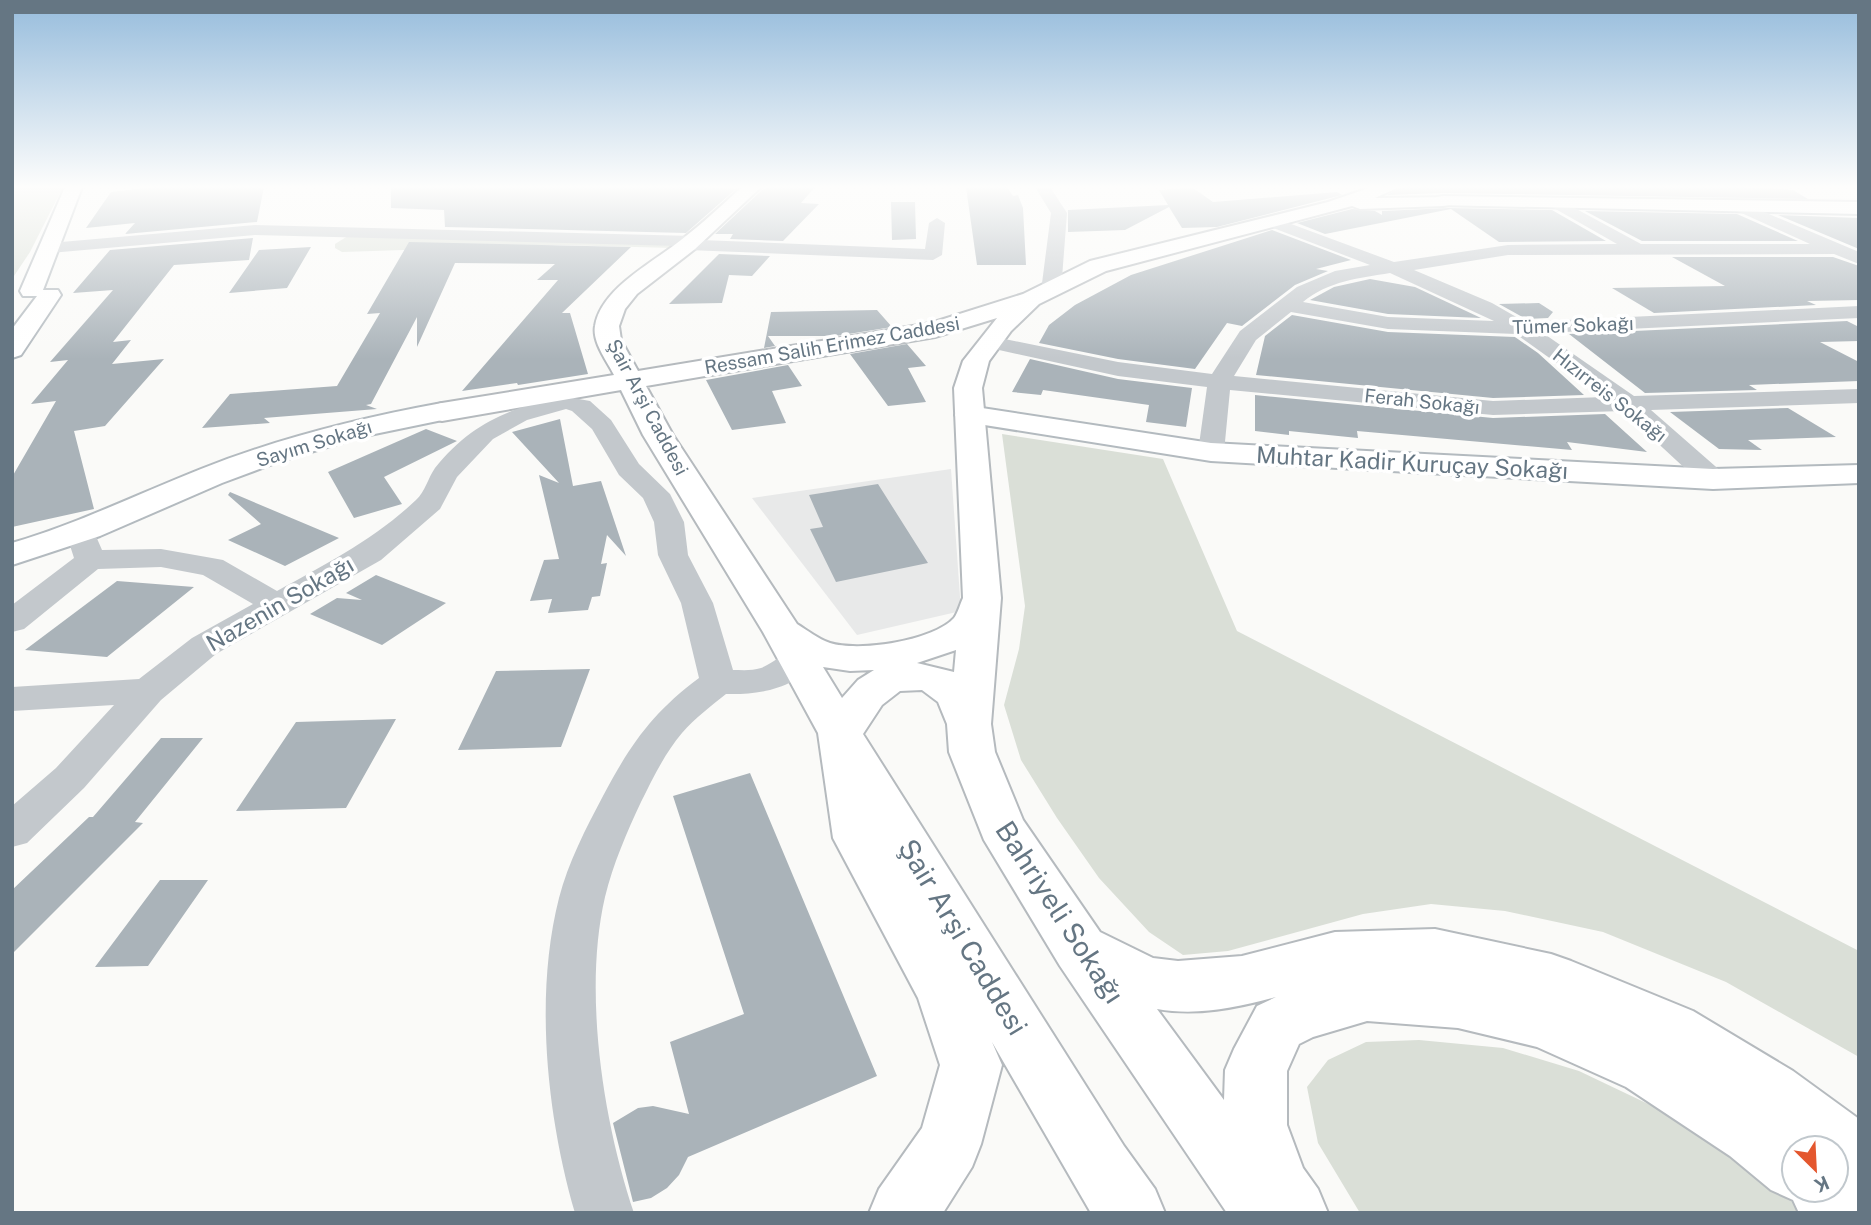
<svg xmlns="http://www.w3.org/2000/svg" width="1871" height="1225" font-family="'Public Sans',sans-serif">
<style>
.built{fill:#e8e9e9}
.green{fill:#dadfd7}
.building{fill:#aab3b9}
.lines{fill:none;stroke-linecap:round;stroke-linejoin:round}
.secondary-casing{stroke:#b3babf;stroke-width:4}
.primary-casing{stroke:#b5babe;stroke-width:4}
.street{fill:#c3c8cc;fill-rule:evenodd}
.secondary{fill:#fff;fill-rule:evenodd}
.primary{fill:#fff;fill-rule:evenodd}
.labels{text-anchor:middle;stroke-width:7;stroke-linejoin:round;paint-order:stroke}
.far-street-label{font-size:19px;fill:#657683;stroke:#fff}
.street-label{font-size:23px;fill:#657683;stroke:#fff}
.near-street-label{font-size:28px;fill:#657683;stroke:#fff}
</style>
<rect width="100%" height="100%" fill="#fafaf8"/>
<path class="built" d="M951,469l10,142 -104,24 -105,-137z"/>
<path class="green" d="M12,187h51l-33,65 -18,27z
M351,234l329,8 -6,6 -116,-3 -216,7 -7,-4v-4z
M1002,434l161,25 74,172 622,320v106l-133,-75 -123,-50 -98,-21 -74,-7 -68,10 -135,37 -45,4 -34,-23 -50,-54 -42,-60 -36,-58 -17,-55 15,-56 6,-43z
M1419,1040l84,8 76,23 107,51 81,51 42,40h-449l-42,-70 -11,-56 21,-27 38,-18z"/>
<path class="building" d="M155,187h109l-7,35 -132,12 10,-11 -49,5 25,-36z
M391,187h317l28,2 -50,44 -241,-6 -1,-17 -53,-2z
M769,187h46l-14,16 18,1 -36,37 -53,-2 3,-5h-18l47,-44z
M966,187h41l6,9 5,-1 5,13 3,57h-49z
M1402,187h344l47,3 15,9 -365,-6 -56,2z
M1193,188l20,14 124,-10 5,3 -125,32 -35,1 -13,-21 -44,23 -57,2v-22l100,-5 -9,-15z
M891,202h24l1,37 -24,1z
M1448,208l104,2 54,31 -107,1 -48,-33 -126,25 -28,-11 55,-14 23,2 7,4v-4z
M1585,211l152,3 61,27h-156z
M1778,215l81,3v31z
M1272,230l79,30 -35,9 12,2 -33,14 -53,41 -15,-3 -32,46 -77,-10 -79,-16 10,-18 26,-20 56,-30z
M253,238l-4,22 -75,5 -61,77 18,-2 -19,24 52,-5 -59,67 -31,5 20,78 -82,18v-50l44,-76 -25,3 37,-44 -18,2 63,-72 -40,3 37,-43z
M409,242l222,5 -69,66h8l18,61 -70,11 -1,-2 -55,8 96,-111h-21l18,-16 -100,-1 -38,84v-30l-46,87 -5,1 11,4 -113,9 6,5 -68,5 28,-34 107,-8 43,-73 -13,1z
M311,247l-24,41 -58,5 30,-43z
M719,254l51,2 -18,20 -23,-1 -7,28 -53,1z
M1672,257h161l26,9v34l-52,1 9,4 -162,8 -42,-25 113,-2z
M1370,279l45,8 66,31 -93,-4 -78,-14 24,-13z
M1539,303l14,9 -5,6 -22,1 -27,-15z
M877,310l15,17 -56,9h-68l7,10 -11,2 7,-36z
M1292,315l96,17 127,5 23,16 46,42 -91,3 -237,-23 9,-39z
M1847,321l12,6v14l-39,1 39,20v19l-110,4 8,5 -112,3 -76,-59z
M907,344l19,22 -18,2 18,34 -38,4 -38,-52z
M1030,359l88,20 74,9 -6,39 -40,-5 3,-17 -106,-15 -2,5 -29,-3z
M788,365l14,21 -30,5 14,32 -54,7 -26,-50z
M1255,395l238,23 112,-4 42,38 -80,-10 5,8 -215,-19 1,7 -69,-7v4l-34,-4z
M1788,408l48,29 -88,3 14,10 -43,-1 -49,-37z
M560,419l13,67 28,-5 25,75 -19,-21 -6,29 6,-1 -7,33 -8,1 -4,13 -40,3 4,-14 -22,2 14,-41 15,-1 -20,-84 20,8 -47,-51z
M426,429l31,12 -73,36 18,27 -48,14 -26,-46z
M878,484l50,79 -92,19 -26,-53 13,-2 -14,-32z
M230,492l59,25 50,21 -54,28 -57,-26 33,-16 -33,-29z
M376,575l70,28 -64,42 -72,-31 27,-16 25,2 -16,-7z
M117,581l77,6 -87,70 -82,-7z
M590,669l-29,78 -103,3 38,-79z
M396,719l-50,89 -110,3 60,-89z
M161,738h42l-68,84 8,1 -131,131v-64l77,-73h4z
M750,773l127,303 -189,81 -9,18 -12,13 -16,10 -18,4 -20,-79 25,-15 15,-2 36,8 -19,-72 74,-28 -71,-218z
M160,880h48l-60,86 -53,1z"/>
<g class="lines">
<g class="secondary-casing">
<path id="secondary" d="M65,187h17l-39,103h15l3,5 -40,60 -9,3v-29l25,-33h-14l-3,-5z
M1443,196l416,6v12l-422,-9 -3,-4 3,-4z
M442,403l10,3 4,6 -4,6 -92,19 -82,25 -56,21 -122,53 -88,29v-22c65,-19 126,-49 189,-74 78,-31 159,-51 241,-66z
M969,406l242,37 502,26 146,-4v18l-146,6 -502,-28 -252,-40 -4,-6 4,-6z"/>
</g>
<g class="primary-casing">
<path id="primary" d="M742,187h19l-66,62 -58,45 -12,15 -6,17 2,14 17,31 293,-48 92,-29 67,-33 238,-59 44,-15h27l-24,11 74,-1 3,4 -3,4 -6,1 -83,3 -8,-3 -246,65 -67,33 -28,27 -22,30 -7,27 19,210 -10,126 4,28 28,68 77,112 53,26 25,3 64,-5 93,-24 100,-3 116,25 20,7 122,50 100,60 66,48v94h-60l-6,-13 -22,-10 -41,-34 -104,-69 -89,-40 -79,-19 -91,-7 -54,16 -14,7 -12,27v54l16,43 15,21 10,24h-101l-167,-247 -76,-126 -35,-88 -2,-28 -9,-22 -16,-12 -22,1 -18,14 -19,29 261,412 31,43 10,24h-74l-99,-171 10,23 -21,79 -9,23 -29,46h-74l10,-24 43,-61 18,-63 -22,-67 -85,-160 -15,-105 -55,-101 -120,-197 -22,-45 -179,31 -10,-3 -4,-6 4,-6 10,-3 172,-28c-7,-14 -22,-33 -19,-49 6,-38 59,-64 86,-86 21,-16 41,-35 61,-53zM997,318l-34,43 -9,27 9,210c-3,6 -5,15 -9,20 -21,23 -95,34 -124,25 -12,-4 -23,-13 -33,-19l-124,-189 -27,-49 289,-49zM956,650l-2,22 -37,-9zM823,667l27,4 24,-1 -16,10 -16,18zM1276,997l-19,9 -23,43 -9,21 -1,30 -67,-91c39,7 80,-1 119,-12zM1794,1148h42v42h-42z"/>
</g>
<path class="street" d="M1035,187h15l17,26 -6,78 -10,6 -10,-6 10,-78z
M1558,199l83,45h169l-73,-33 -2,-3 2,-3 6,-2 116,49v12l-25,-10 -326,1 -94,15 78,33 33,19 334,-16v12l-316,15 91,63 225,-7v14l-208,7 72,63 4,6 -4,6 -10,2 -10,-2 -80,-74 -130,4 -263,-25 -6,62 -4,6 -9,2 -9,-2 -4,-6 9,-65 -89,-11 -128,-28 -8,-1 -3,-5 3,-5 8,-1 128,26 94,12 28,-43 57,-44 38,-16 35,-6 -107,-41 -2,-3 2,-3h12l119,44 114,-17 109,-1 -65,-37 -2,-3 2,-3zM1390,273l104,48 -106,-4 -85,-15c25,-21 57,-24 87,-29zM1291,312l97,17 128,5 88,63 -111,4 -259,-25 22,-36z
M937,218l8,5 -3,32 -9,5 -245,-10 -8,-4 -425,-11 -205,18 -9,-5 9,-5 205,-18 438,11 8,4 224,9 4,-26z
M562,396l28,5 21,19 28,44 31,30 14,28 4,33 25,48 20,67c9,0 19,1 28,-2 20,-8 27,-23 50,-17l6,8c-20,30 -58,36 -91,35 -15,12 -31,24 -44,39 -17,20 -29,45 -41,69 -14,30 -28,62 -36,95 -22,95 -2,224 29,316h-59c-28,-96 -41,-217 -16,-315 9,-35 27,-70 44,-102 27,-51 49,-83 96,-118l-18,-75 -23,-48 -4,-33 -11,-24 -24,-23 -27,-46 -20,-18 -6,-2 -39,11 -34,19 -36,38 -17,32 -59,51 -165,94 -55,46 -77,88 -57,55 -15,4v-41l44,-38 58,-63 -102,6v-24l127,-8 53,-41 61,-34 -50,-29 -42,-8 -63,2 -74,60 -12,3v-27l62,-47 -8,-25 4,-6 11,-3 11,3 10,23 59,-1 51,9 11,2 54,31c49,-27 98,-52 139,-91 9,-8 12,-22 19,-32 36,-45 73,-59 127,-72z"/>
<use href="#secondary" class="secondary"/>
<use href="#primary" class="primary"/>
</g>
<linearGradient id="sky" x2="0" y2="1"><stop stop-color="#96bcdc"/><stop offset="0.52" stop-color="#fdfdfc"/><stop offset="1" stop-color="#fdfdfc" stop-opacity="0"/></linearGradient>
<rect width="1871" height="359" fill="url(#sky)"/>
<g class="labels">
<g class="far-street-label">
<text transform="translate(1573 325) rotate(-2)" y="7">Tümer Sokağı</text>
<text transform="translate(832 345) rotate(-10)" y="7">Ressam Salih Erimez Caddesi</text>
<text transform="translate(1610 395) rotate(38)" y="7">Hızırreis Sokağı</text>
<text transform="translate(1422 401) rotate(6)" y="7">Ferah Sokağı</text>
<text transform="translate(648 407) rotate(62)" y="7">Şair Arşi Caddesi</text>
<text transform="translate(314 443) rotate(-17)" y="7">Sayım Sokağı</text>
</g>
<g class="street-label">
<text transform="translate(1412 463) rotate(3)" y="8">Muhtar Kadir Kuruçay Sokağı</text>
<text transform="translate(280 604) rotate(-30)" y="8">Nazenin Sokağı</text>
</g>
<g class="near-street-label">
<text transform="translate(1060 912) rotate(57)" y="10">Bahriyeli Sokağı</text>
<text transform="translate(963 937) rotate(59)" y="10">Şair Arşi Caddesi</text>
</g>
</g>
<rect width="1871" height="1225" fill="none" stroke="#657683" stroke-width="28"/>
<g transform="translate(1815 1169) rotate(156)"><circle r="33" fill="#ffffff" stroke="#c1c8cd" stroke-width="2"/>
<path d="M0-5L12 26L0 18L-12 26Z" fill="#e4572e"/>
<text y="-10" font-size="19" font-weight="bold" text-anchor="middle" fill="#657683">K</text>
</g>
</svg>
